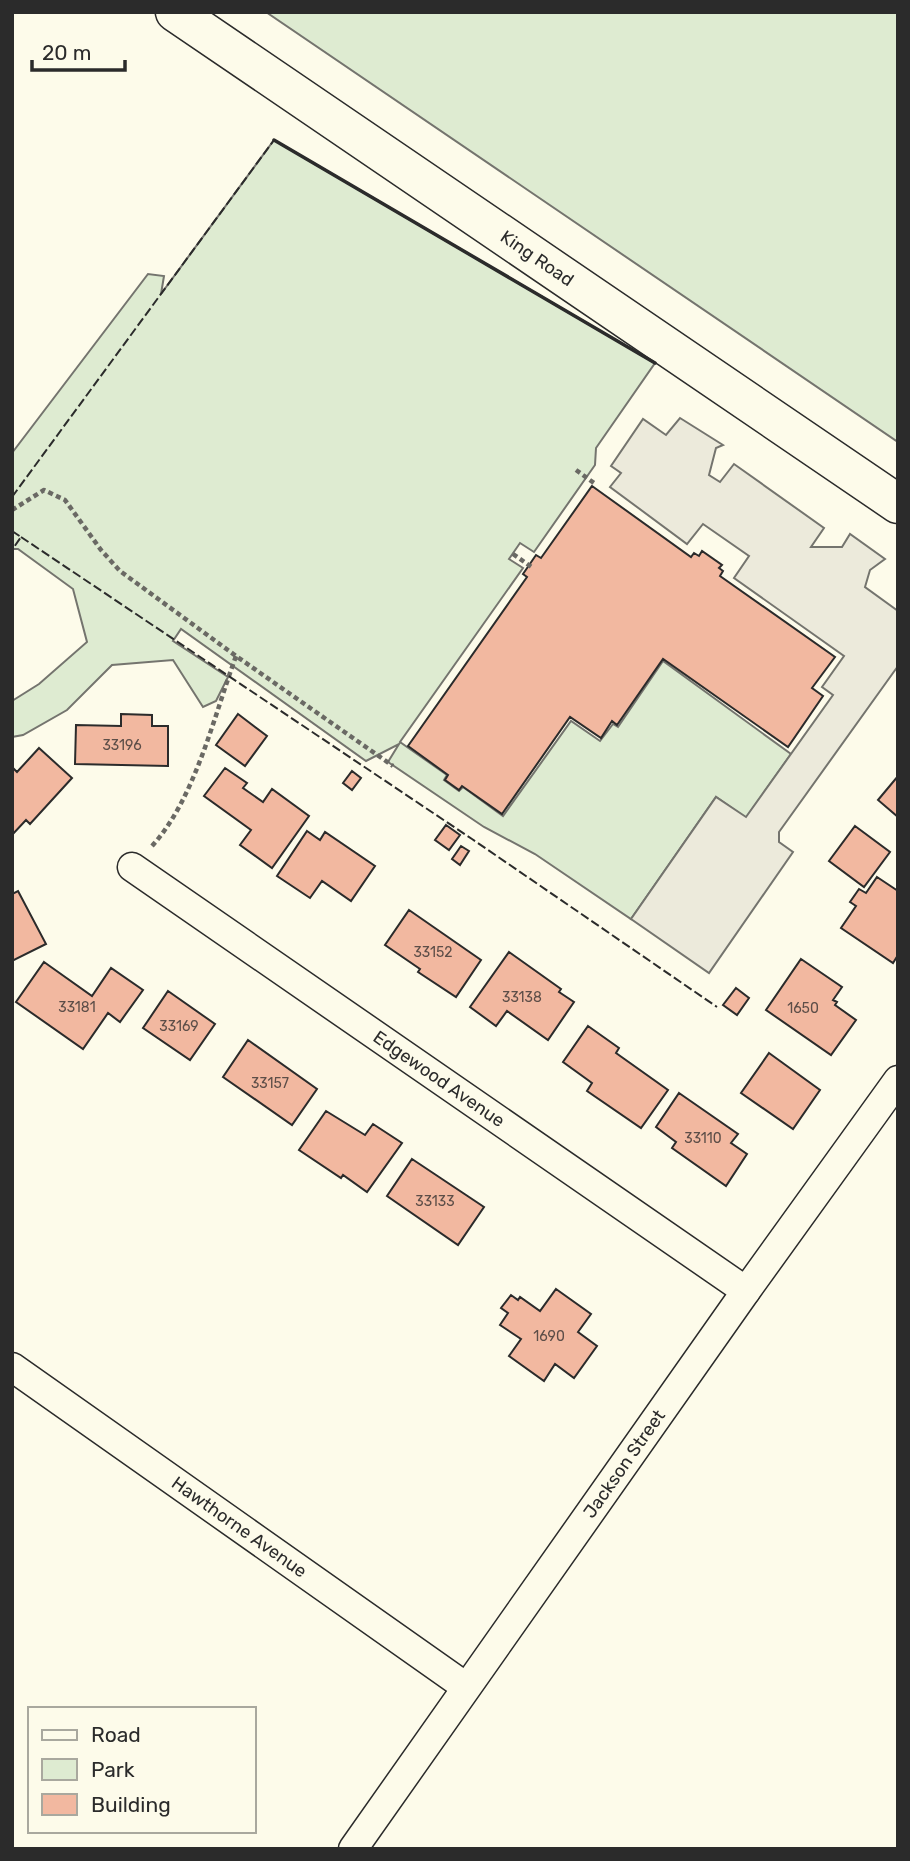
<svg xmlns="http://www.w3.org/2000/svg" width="910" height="1861" font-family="Rubik,sans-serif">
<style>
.green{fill:#deebd1;stroke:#74746e;stroke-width:2}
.parking{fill:#eceadb;stroke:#74746e;stroke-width:2}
.building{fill:#f2b8a0;stroke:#2b2b2b;stroke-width:2}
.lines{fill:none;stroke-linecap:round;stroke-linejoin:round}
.street-casing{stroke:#2b2b2b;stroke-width:31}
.secondary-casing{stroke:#2b2b2b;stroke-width:41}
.path{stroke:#6a6964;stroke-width:4.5;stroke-dasharray:5 3.5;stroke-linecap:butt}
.street{stroke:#fdfbea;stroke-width:28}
.secondary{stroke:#fdfbea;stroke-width:38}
.fence{stroke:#2b2b2b;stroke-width:2;stroke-dasharray:9 3.5;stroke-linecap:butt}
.wall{stroke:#2b2b2b;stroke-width:3.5}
.labels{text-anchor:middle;stroke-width:5;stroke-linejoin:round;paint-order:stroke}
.number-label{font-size:14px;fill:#5d4e48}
.street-label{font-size:18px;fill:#2b2b2b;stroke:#fdfbea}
</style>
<rect width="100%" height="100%" fill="#fdfbea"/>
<path class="green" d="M266,12h632v430z
M274,140l381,223 -59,85 -1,17 -61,87 -14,-9 -11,16 14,9 -123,174 47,33 -3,5 15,11 4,-4 40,29 68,-95 29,20 13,-17 5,3 45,-66 128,93 -45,64 -30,-21 -85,122 -96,-65 -51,-27 -96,-65 11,-18 -33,17 -185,-132 -8,12 55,36 -12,24 -13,6 -30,-47 -61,5 -45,45 -44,25 -11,2v-36l27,-17 48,-42 -14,-53 -55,-40h-6v-96l136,-179 16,2 -3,18z"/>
<path class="parking" d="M680,418l43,27 -7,3 -7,27 11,7 14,-18 90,64 -13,19h31l8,-13 35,25 -15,11 -5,17 33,24v55l-119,166v10l14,10 -84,121 -78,-54 85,-122 30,20 87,-122 -11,-8 22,-31 -110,-78 15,-22 -46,-32 -16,20 -77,-57 11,-14 -10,-7 32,-47 23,16z"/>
<path class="building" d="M592,486l99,71 3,-4 5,3 3,-5 20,14 -3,3 4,3 -3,5 115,81 -23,31 11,8 -35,51 -125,-88 -46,66 -5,-4 -11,17 -31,-21 -68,97 -40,-28 -3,4 -14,-10 3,-5 -40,-29 119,-169 -4,-3 13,-19 5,3z
M121,714l31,1v11h16v40l-93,-2 1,-39 45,1z
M238,714l29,22 -22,30 -29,-21z
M39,748l33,30 -42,46 -4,-4 -14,15v-68l5,5z
M225,768l22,15 -4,5 20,14 9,-13 37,27 -37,52 -32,-23 11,-15 -47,-34z
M352,771l9,7 -9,12 -9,-7z
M898,776v41l-20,-17z
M446,825l14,10 -11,15 -14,-10z
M855,826l35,26 -26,35 -35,-26z
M307,831l13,9 5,-8 50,34 -24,35 -29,-20 -12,17 -33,-22z
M461,846l8,5 -9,14 -8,-6z
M877,877l21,14v64l-5,8 -52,-35 15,-22 -6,-4 9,-13 7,4z
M18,891l28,53 -34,17v-67z
M409,910l72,50 -25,37 -38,-25 2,-3 -35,-24z
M509,952l52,37 -2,3 15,10 -26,38 -41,-29 -11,15 -26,-19z
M801,959l41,28 -9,13 4,2 -2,3 21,15 -25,35 -65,-45z
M44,962l48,34 19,-28 32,22 -23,32 -12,-9 -25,36 -67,-47z
M736,988l13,10 -12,17 -14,-10z
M168,991l47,33 -25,36 -47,-32z
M588,1026l31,22 -3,5 52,37 -27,38 -54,-37 5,-8 -29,-21z
M248,1040l69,49 -25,36 -69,-48z
M769,1053l51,37 -27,39 -52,-36z
M679,1093l59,41 -7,9 16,11 -21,32 -54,-38 4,-6 -20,-15z
M326,1111l39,24 8,-11 29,19 -35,49 -24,-17 -2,3 -42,-28z
M412,1159l72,48 -26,38 -71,-49z
M556,1289l35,25 -13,18 19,14 -23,32 -19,-14 -11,17 -35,-25 12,-17 -21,-14 8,-12 -7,-5 10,-13 7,5 2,-3 20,14z"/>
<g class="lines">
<g class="street-casing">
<g id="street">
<path id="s1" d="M132,867l614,424"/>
<path id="s2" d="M12,1367l454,320"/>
<path id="s3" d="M353,1849l393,-558 152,-211"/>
</g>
</g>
<g class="secondary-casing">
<g id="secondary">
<path id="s4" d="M175,12l723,492"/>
</g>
</g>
<path class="path" d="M576,470l18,13
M12,510l32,-20 21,10 36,50 19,21 116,85 157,110
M513,554l20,14
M152,846c43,-47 62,-130 84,-190"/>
<use href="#street" class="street"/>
<use href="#secondary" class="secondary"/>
<path class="fence" d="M12,497l262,-357 381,223
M12,531l9,6 -9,13
M21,537l451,302 245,168"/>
<path class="wall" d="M274,140l381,223"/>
</g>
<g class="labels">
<g class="number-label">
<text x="122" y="750">33196</text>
<text x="433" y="957">33152</text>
<text x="522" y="1002">33138</text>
<text x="77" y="1012">33181</text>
<text x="803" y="1013">1650</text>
<text x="179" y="1031">33169</text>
<text x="270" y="1088">33157</text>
<text x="703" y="1143">33110</text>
<text x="435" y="1206">33133</text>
<text x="549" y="1341">1690</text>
</g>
<g class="street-label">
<text dy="6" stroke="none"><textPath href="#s4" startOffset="438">King Road</textPath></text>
<text dy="6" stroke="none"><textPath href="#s1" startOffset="373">Edgewood Avenue</textPath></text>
<text dy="6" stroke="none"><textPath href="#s3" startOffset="471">Jackson Street</textPath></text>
<text dy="6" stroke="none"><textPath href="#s2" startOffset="278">Hawthorne Avenue</textPath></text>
</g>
</g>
<rect width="910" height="1861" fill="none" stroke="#2b2b2b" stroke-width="28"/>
<rect x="28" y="1707" width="228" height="126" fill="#fdfbea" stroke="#a9a89e" stroke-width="2"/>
<rect x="42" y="1730" width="35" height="10" fill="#fdfbea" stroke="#a9a89e" stroke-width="2"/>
<text x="91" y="1742" font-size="21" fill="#2b2b2b">Road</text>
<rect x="42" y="1759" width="35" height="21" fill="#deebd1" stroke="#a9a89e" stroke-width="2"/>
<text x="91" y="1777" font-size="21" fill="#2b2b2b">Park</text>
<rect x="42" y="1794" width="35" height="21" fill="#f2b8a0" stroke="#a9a89e" stroke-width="2"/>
<text x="91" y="1812" font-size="21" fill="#2b2b2b">Building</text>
<path d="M32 60v10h93v-10" fill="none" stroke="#2b2b2b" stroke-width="3.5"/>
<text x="42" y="60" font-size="21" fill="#2b2b2b" stroke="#fdfbea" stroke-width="5" paint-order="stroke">20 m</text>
</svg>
